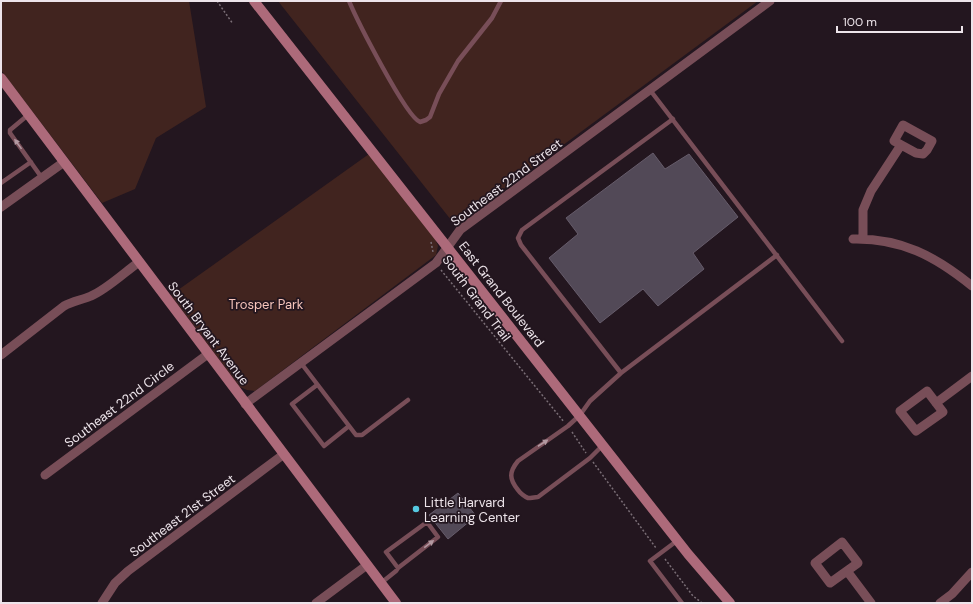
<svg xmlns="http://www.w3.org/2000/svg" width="973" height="604" font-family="'DM Sans',sans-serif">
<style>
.green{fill:#41241f}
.building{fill:#524957;stroke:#665c6b}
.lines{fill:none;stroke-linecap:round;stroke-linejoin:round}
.path{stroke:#7a6e76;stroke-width:1.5;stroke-dasharray:2 2;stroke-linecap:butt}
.lane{stroke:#784e58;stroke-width:4.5}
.street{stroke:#784e58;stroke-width:9}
.secondary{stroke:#ad6a7a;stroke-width:10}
.oneway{fill:#b299a1}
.poi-dot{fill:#56c9e1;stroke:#23161f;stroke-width:1.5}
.labels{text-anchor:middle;stroke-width:3.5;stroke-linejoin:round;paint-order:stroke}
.street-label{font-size:13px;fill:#ede4ea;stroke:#23161f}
.park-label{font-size:13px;fill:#f7c5bc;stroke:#23161f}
.poi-label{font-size:13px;fill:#ede4ea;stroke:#23161f;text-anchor:start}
</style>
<rect width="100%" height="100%" fill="#23161f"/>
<path class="green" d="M1,1h188l17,106 -50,31 -21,51 -33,14 -101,-133z
M278,1h480l-303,224z
M369,154l65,82 4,10 -2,9 -181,136 -8,-1 -7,-3 -69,-92z"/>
<path class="building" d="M653,153l12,16 24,-15 49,63 -45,36 11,16 -46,37 -15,-17 -43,34 -51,-65 29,-24 -12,-16z
M458,493l18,23 -28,23 -19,-24z"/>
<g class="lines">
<path class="path" d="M217,1l16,23
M431,242l2,10
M441,270l123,152
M572,432l14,21
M593,462l63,86
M665,559l28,37 9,7"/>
<path class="lane" d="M349,1c8,19 57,116 71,121l6,-2 4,-3 9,-23 19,-33 34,-43 9,-17
M650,90l192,251
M28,115l-18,15v3l32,45
M673,119l-151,111 -4,8 3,7 100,128 156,-118
M1,183l30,-21
M301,363l55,72h6l46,-35
M317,385l-25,19 32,42 25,-20
M603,445l-13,13 -52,39c-2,0 -7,1 -10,1 -3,-1 -8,-5 -10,-8 -9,-11 -9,-18 0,-29l50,-35 12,-11 10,-14 31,-28
M678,540l-28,21 32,42
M381,583l15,-12 2,-3 40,-31 -11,-15 -41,30 12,16"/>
<path class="street" d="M903,125l29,16 -5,9 -4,4 -7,-1 -22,-12z
M1,207l63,-45
M853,239c48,-1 82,17 119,47
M863,239v-29l8,-19 30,-46
M1,355l63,-49c9,-5 18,-6 27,-10 15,-6 34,-24 48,-34
M927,391l16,21 -27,19 -16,-20z
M936,403l36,-27
M245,404l191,-141 24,-33 310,-229
M45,475l163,-121
M842,542l16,21 -28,20 -15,-20z
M847,571l24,32
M102,603l13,-20 13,-12 156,-117
M316,603l51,-38
M940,603l12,-9 20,-22"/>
<path class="secondary" d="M254,1l434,553 42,49
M1,78l395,525"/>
</g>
<defs><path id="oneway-solid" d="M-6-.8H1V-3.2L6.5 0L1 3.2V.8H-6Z"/></defs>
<g class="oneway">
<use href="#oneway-solid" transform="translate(18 144) rotate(-126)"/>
<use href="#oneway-solid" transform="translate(543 443) rotate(-33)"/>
<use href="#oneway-solid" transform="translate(429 544) rotate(-37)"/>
</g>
<circle class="poi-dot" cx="416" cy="509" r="4"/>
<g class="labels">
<g class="street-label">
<text transform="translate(506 182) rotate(-37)" y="5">Southeast 22nd Street</text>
<text transform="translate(502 294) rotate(52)" y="5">East Grand Boulevard</text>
<text transform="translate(477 298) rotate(53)" y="5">South Grand Trail</text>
<text transform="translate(209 333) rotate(53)" y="5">South Bryant Avenue</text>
<text transform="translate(119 404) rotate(-37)" y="5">Southeast 22nd Circle</text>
<text transform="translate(182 515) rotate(-37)" y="5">Southeast 21st Street</text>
</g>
<g class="park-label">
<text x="266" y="309">Trosper Park</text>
</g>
<g class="poi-label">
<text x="424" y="507">Little Harvard<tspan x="424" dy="15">Learning Center</tspan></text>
</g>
</g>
<rect width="973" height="604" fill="none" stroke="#ede4ea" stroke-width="4"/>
<path d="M837 26v6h125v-6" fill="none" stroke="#ede4ea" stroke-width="2"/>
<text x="843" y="26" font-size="12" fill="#ede4ea" stroke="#23161f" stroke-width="3" paint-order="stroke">100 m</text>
</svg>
